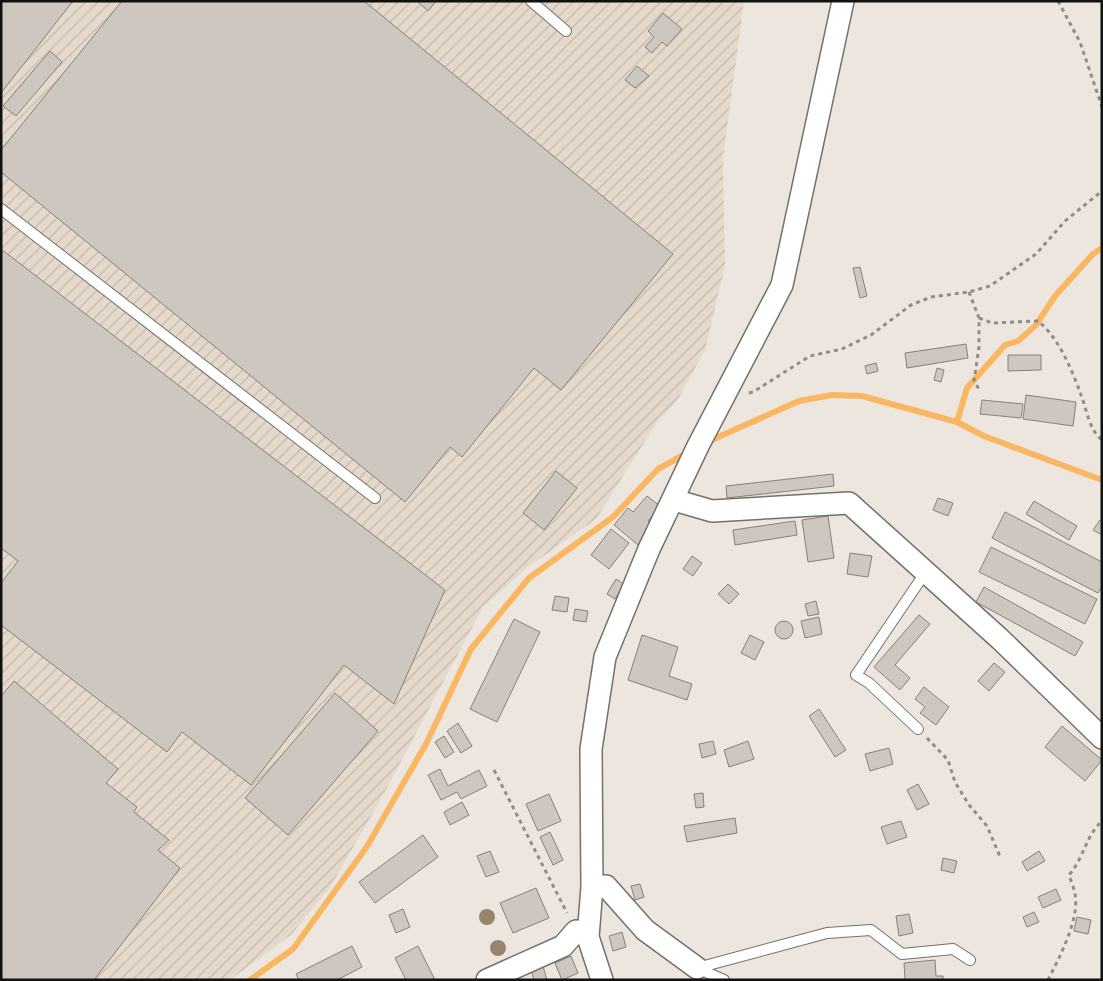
<svg xmlns="http://www.w3.org/2000/svg" width="1103" height="981" font-family="Poppins,sans-serif">
<style>
.industrial{fill:url(#industrial-furrows)}
.lines{fill:none;stroke-linecap:round;stroke-linejoin:round}
.stream{stroke:#fab763;stroke-width:6}
.building{fill:#cdc7bf;stroke:#868079}
.service-casing{stroke:#76706a;stroke-width:12}
.minor-casing{stroke:#76706a;stroke-width:24}
.path{stroke:#928d88;stroke-width:3;stroke-dasharray:4 4;stroke-linecap:butt}
.service{stroke:#fff;stroke-width:10}
.minor{stroke:#fff;stroke-width:21}
.tree{fill:#96846c}
</style>
<defs>
<pattern id="industrial-furrows" width="10" height="10" patternUnits="userSpaceOnUse" patternTransform="scale(1.25)"><rect width="10" height="10" fill="#e5d9cb"/><path d="M-1 1l2-2M0 10L10 0M9 11l2-2" fill="none" stroke="#c4b9ad"/></pattern>
</defs>
<rect width="100%" height="100%" fill="#ede6de"/>
<path class="industrial" d="M1,1h743l-21,157 2,108 -20,84 -28,51 -19,20 -62,98 -68,48 -45,40 -102,192 -52,90 -38,46 -61,45h-229z"/>
<g class="lines">
<path class="stream" d="M957,422l10,-34 38,-43 13,-4 18,-16 19,-29 38,-42 9,-6
M707,442l92,-41 33,-6 30,1 95,26 27,14 118,44
M250,980l43,-31 73,-101 60,-104 45,-95 58,-71 84,-61 45,-48 29,-16"/>
</g>
<path class="building" d="M1,1h72l-72,92z
M122,1h242l309,253 -112,136 -27,-22 -72,89 -12,-10 -45,55 -404,-330v-22z
M417,1h19l-8,10z
M663,13l19,16 -15,17 -5,-4 -10,11 -7,-6 9,-10 -6,-6z
M50,51l12,11 -46,54 -13,-10z
M637,66l12,10 -14,12 -10,-8z
M1,249l444,341 -51,114 -50,-39 -93,120 -69,-53 -15,20 -166,-127v-42l17,-22 -17,-13z
M860,267l7,29 -7,2 -7,-30z
M966,344l2,14 -61,10 -2,-15z
M1008,355h33v15l-33,1z
M876,363l2,8 -11,3 -2,-8z
M937,368l7,2 -3,12 -7,-2z
M1026,395l50,7 -3,24 -50,-7z
M982,400l41,4 -2,14 -41,-4z
M556,471l21,17 -33,42 -21,-17z
M833,474l1,12 -107,12 -1,-12z
M647,496l13,10 -12,15 6,5 -16,19 -24,-20 14,-17 5,4z
M938,498l15,5 -5,13 -15,-6z
M1034,501l43,25 -8,14 -43,-26z
M1005,512l97,50v24l-4,7 -106,-55z
M828,516l6,42 -26,4 -6,-42z
M1100,520l2,1v14l-9,-5z
M795,521l2,14 -62,10 -2,-15z
M611,529l18,14 -20,26 -18,-14z
M991,547l106,52 -12,25 -106,-52z
M850,553l22,3 -4,21 -21,-3z
M692,556l10,7 -9,13 -10,-7z
M616,579l8,5 -9,15 -8,-5z
M728,584l11,10 -10,10 -11,-10z
M984,587l99,55 -8,14 -99,-54z
M555,596l14,2 -2,14 -15,-2z
M816,601l3,13 -11,2 -3,-12z
M575,609l13,2 -2,11 -13,-2z
M919,615l11,9 -35,41 15,13 -10,12 -26,-23z
M819,617l3,17 -17,4 -4,-17z
M514,619l26,13 -43,90 -27,-13z
M775 630a9 9 0 1 1 18 0a9 9 0 1 1-18 0Z
M642,635l36,12 -9,29 23,8 -5,16 -59,-20z
M750,635l14,7 -9,18 -14,-7z
M994,663l11,9 -16,19 -11,-10z
M14,681l104,88 -12,14 31,24 -3,5 35,28 -11,10 22,18 -86,112h-93v-284z
M924,687l25,20 -13,18 -16,-12 5,-6 -10,-8z
M335,693l43,38 -90,104 -43,-37z
M819,709l27,41 -11,7 -26,-41z
M458,723l14,23 -11,7 -14,-22z
M1062,726l40,34 -17,21 -40,-34z
M444,736l10,16 -9,6 -10,-16z
M713,741l3,13 -14,4 -3,-14z
M748,741l6,18 -25,8 -5,-17z
M889,748l4,16 -23,7 -5,-17z
M440,769l8,17 31,-16 8,16 -26,13 -4,-7 -16,8 -13,-25z
M918,784l11,20 -12,6 -10,-20z
M703,793l1,14 -8,1 -2,-14z
M549,794l12,27 -23,10 -12,-27z
M462,802l7,13 -19,10 -6,-13z
M735,818l2,15 -50,9 -3,-16z
M901,821l6,16 -20,7 -6,-17z
M550,832l13,28 -10,5 -13,-28z
M423,835l15,22 -63,46 -16,-21z
M490,851l9,21 -13,5 -9,-21z
M1039,851l6,10 -18,10 -5,-9z
M943,858l14,3 -3,12 -13,-3z
M640,884l4,13 -9,3 -4,-14z
M536,888l13,30 -36,15 -13,-30z
M1056,889l5,11 -18,8 -5,-11z
M403,909l7,18 -14,6 -7,-18z
M1034,912l5,10 -12,5 -4,-10z
M909,914l4,19 -14,3 -3,-20z
M1077,917l14,3 -3,14 -14,-3z
M622,932l4,15 -13,4 -4,-15z
M352,946l10,21 -25,13h-38l-3,-6z
M418,946l17,34h-29l-11,-22z
M571,956l7,17 -16,7 -7,-17z
M935,960l1,16h7v4h-38l-1,-17z
M543,966l4,14h-13l-3,-10z"/>
<g class="lines">
<g class="service-casing">
<path id="service" d="M531,1l35,30
M1,209l374,289
M918,729l-49,-46 -13,-8 69,-102
M697,968l130,-35 44,-3 31,24 51,-5 17,11
M697,968l27,12"/>
</g>
<g class="minor-casing">
<path id="minor" d="M674,500l38,11 137,-8 151,136 102,99
M592,887l14,-1 39,44 52,38
M487,980l76,-34 13,-15 12,6
M602,980l-14,-43 4,-50 -1,-138 14,-92 44,-108 49,-103 84,-161 61,-284"/>
</g>
<path class="path" d="M1058,1l22,41 22,65
M969,292l10,26v29l-5,34 5,8
M979,318l13,5 46,-2c21,17 34,49 43,74 6,15 8,35 21,45
M749,393l4,-1 57,-36 32,-7 29,-14 40,-30 20,-8 38,-5 21,-6 46,-32 29,-33 37,-30
M927,738l21,22 7,22 14,23 18,21 14,33
M494,770l73,143
M1048,980c11,-22 32,-61 27,-86 -1,-6 -4,-13 -6,-19 16,-19 16,-38 33,-54"/>
<use href="#service" class="service"/>
<use href="#minor" class="minor"/>
</g>
<g class="tree">
<circle cx="487" cy="917" r="8"/>
<circle cx="498" cy="948" r="8"/>
</g>
<rect width="1103" height="981" fill="none" stroke="#13110f" stroke-width="5"/>
</svg>
